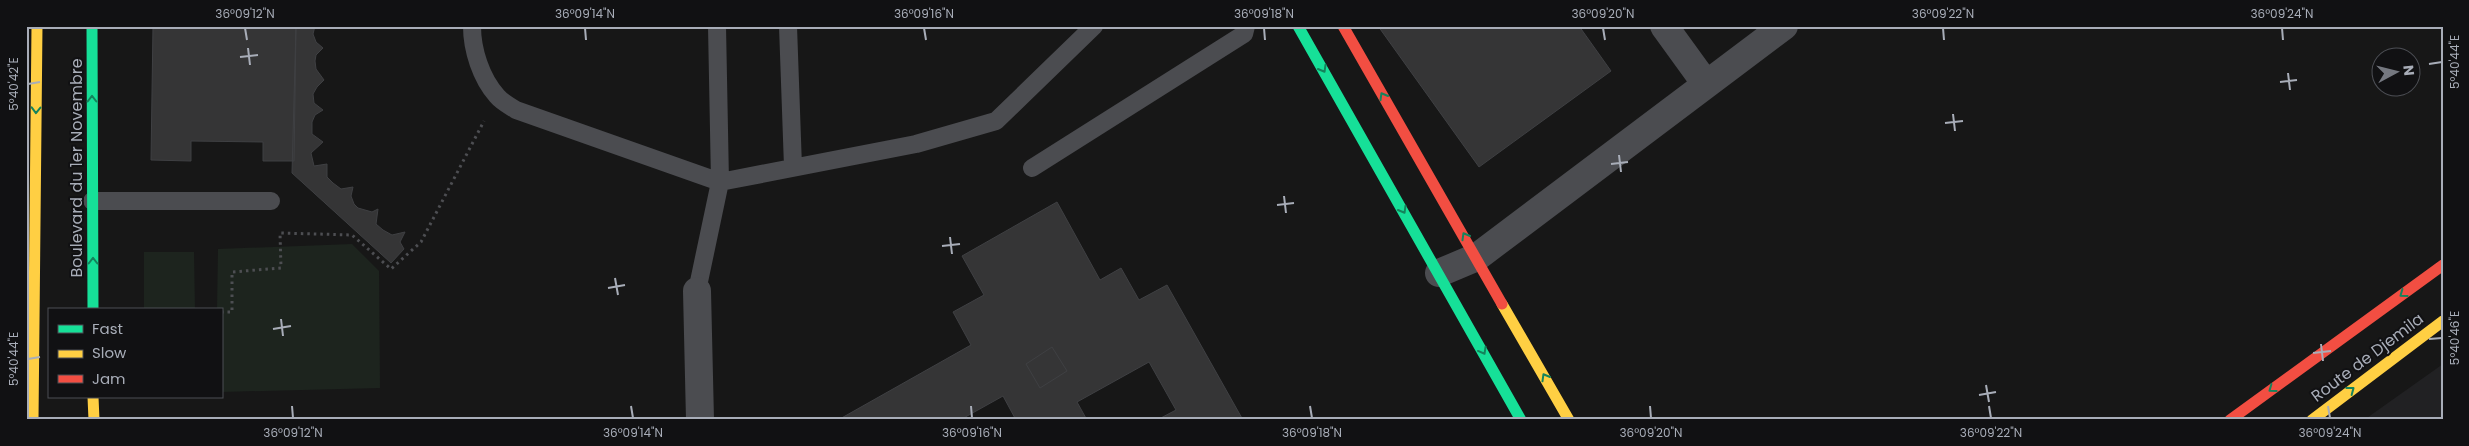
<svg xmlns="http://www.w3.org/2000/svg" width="2469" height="446" font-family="Poppins,sans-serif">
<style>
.built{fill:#212123}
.green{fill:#1d241e}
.building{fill:#353536;stroke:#3f4043}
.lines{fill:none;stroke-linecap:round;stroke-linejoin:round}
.path{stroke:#4d4e52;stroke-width:3;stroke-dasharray:2.5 4;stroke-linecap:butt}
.lane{stroke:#4b4c50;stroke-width:18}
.street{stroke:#4b4c50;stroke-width:28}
.fast{stroke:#16e098;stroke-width:11}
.slow{stroke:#ffcf43;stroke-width:11}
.jam{stroke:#f24e42;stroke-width:11}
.oneway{stroke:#14835c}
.ticks{fill:none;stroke:#a8adb8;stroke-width:2}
.labels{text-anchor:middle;stroke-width:4;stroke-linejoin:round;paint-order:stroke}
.street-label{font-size:16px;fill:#a8adb8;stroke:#111113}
.neatline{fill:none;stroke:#a8adb8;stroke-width:2}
.ticks-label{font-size:12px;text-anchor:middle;fill:#a8adb8}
</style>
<rect width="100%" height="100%" fill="#171717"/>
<path class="built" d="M2443,364v56h-79z"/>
<path class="green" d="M352,244l27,27 1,117 -159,4v-82h-4l1,-61z
M144,252h50l1,58h-51z"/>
<path class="building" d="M153,26h143l-2,135h-31v-19l-72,-1v20l-40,-1z
M296,26h19l-2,8 3,8 7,6 -7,7 -1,6 1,8 8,11 -7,7 -4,7 1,9 9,7 -8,5 -3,7v12l11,8 -12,11 3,13 13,-2v13l6,6 8,6 12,-2 -2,9 3,8 4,4 14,4 6,-3 -2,15 7,6 9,5 13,-3 -5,10 4,7 -13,14 -99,-90z
M1378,26h201l32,45 -132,96z
M1057,202l43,78 21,-12 18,32 28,-15 76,135h-86l19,-10 -27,-48 -72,40 10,18h-71l-13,-24 -43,24h-122l133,-75 -18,-33 31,-17 -22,-39z
M1052,347l15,24 -27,17 -14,-24z"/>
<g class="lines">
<path class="path" d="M221,312h11v-40l49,-4 -1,-35 72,2 39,34 30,-27 63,-121"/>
<path class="lane" d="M472,26c0,24 9,52 25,70 5,6 13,10 19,14l204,72 196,-38 80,-23 98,-95
M788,26l5,141
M1032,168l212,-134 2,-8
M92,201h179
M697,291l23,-109 -3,-156"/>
<path class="street" d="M1664,26l42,58
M1439,273l38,-16 307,-231
M697,291l3,129"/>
<path class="fast" d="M92,26l1,284
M1298,26l223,394"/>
<path class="slow" d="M1502,304l67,116
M93,397l1,23
M33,420l4,-394
M2312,420l131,-99"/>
<path class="jam" d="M1343,26l159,278
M2230,420l213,-155"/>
</g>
<defs><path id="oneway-chevron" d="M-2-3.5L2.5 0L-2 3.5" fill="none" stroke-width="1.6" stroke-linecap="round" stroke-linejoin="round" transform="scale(1.25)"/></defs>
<g class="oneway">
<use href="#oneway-chevron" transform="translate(1323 69) rotate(60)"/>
<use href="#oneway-chevron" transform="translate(1383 96) rotate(-120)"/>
<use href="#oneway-chevron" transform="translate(92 99) rotate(-90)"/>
<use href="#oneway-chevron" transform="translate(36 110) rotate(91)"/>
<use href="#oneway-chevron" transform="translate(1403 210) rotate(60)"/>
<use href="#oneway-chevron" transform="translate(1465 236) rotate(-120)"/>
<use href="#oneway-chevron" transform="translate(93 261) rotate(-90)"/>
<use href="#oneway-chevron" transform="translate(2403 294) rotate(144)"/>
<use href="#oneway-chevron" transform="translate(1483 351) rotate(61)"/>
<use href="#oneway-chevron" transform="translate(1545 377) rotate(-120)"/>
<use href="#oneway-chevron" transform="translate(2272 389) rotate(144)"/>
<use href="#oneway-chevron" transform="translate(2351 390) rotate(-37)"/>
</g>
<path class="ticks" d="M245,28l2,12M585,28l1,12M924,28l2,12M1264,28l1,12M1603,28l2,12M1943,28l1,12M2282,28l1,12M248,48l2,17M240,57l18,-2M2429,64l13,-2M2288,73l2,17M2280,82l17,-2M28,84l12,-2M1953,114l2,17M1945,123l18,-2M1619,155l2,17M1611,164l17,-2M1284,196l2,17M1277,205l17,-2M950,237l2,17M942,246l18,-2M615,278l3,17M608,288l17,-3M281,319l2,17M273,329l18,-3M2429,339l13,-1M2321,344l2,17M2313,353l18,-2M28,359l12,-2M1986,385l3,17M1979,395l17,-3M292,406l1,12M631,406l2,12M971,406l1,12M1310,406l2,12M1650,406l1,12M1989,406l2,12M2328,406l2,12"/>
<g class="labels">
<g class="street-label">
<text transform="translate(76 168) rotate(-90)" y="6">Boulevard du 1er Novembre</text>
<text transform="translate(2367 357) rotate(-37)" y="6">Route de Djemila</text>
</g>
</g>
<rect width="2469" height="446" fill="none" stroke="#111113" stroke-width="55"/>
<rect x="48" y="308" width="175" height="90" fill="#111113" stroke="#4d4f55"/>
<rect x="58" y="325" width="25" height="8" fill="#16e098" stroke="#4d4f55"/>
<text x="92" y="334" font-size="15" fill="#a8adb8">Fast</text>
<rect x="58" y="350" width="25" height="8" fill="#ffcf43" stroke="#4d4f55"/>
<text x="92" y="358" font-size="15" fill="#a8adb8">Slow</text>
<rect x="58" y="375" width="25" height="8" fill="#f24e42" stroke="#4d4f55"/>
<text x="92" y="384" font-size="15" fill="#a8adb8">Jam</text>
<g transform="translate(2396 72) rotate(83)"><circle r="24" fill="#111113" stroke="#4d4f55"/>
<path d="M0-4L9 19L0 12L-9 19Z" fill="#757880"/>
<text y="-8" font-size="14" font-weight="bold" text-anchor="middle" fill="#a8adb8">N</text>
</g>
<rect x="28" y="28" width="2414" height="390" class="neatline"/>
<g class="ticks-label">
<text x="245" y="18">36°09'12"N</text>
<text x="585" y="18">36°09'14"N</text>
<text x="924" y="18">36°09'16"N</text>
<text x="1264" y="18">36°09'18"N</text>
<text x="1603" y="18">36°09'20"N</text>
<text x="1943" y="18">36°09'22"N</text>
<text x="2282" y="18">36°09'24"N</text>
<text transform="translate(2455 62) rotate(-90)" y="4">5°40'44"E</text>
<text transform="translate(14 84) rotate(-90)" y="4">5°40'42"E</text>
<text transform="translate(2455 338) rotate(-90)" y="4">5°40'46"E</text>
<text transform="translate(14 359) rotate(-90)" y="4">5°40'44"E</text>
<text x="293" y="437">36°09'12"N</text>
<text x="633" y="437">36°09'14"N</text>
<text x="972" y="437">36°09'16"N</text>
<text x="1312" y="437">36°09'18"N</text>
<text x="1651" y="437">36°09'20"N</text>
<text x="1991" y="437">36°09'22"N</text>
<text x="2330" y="437">36°09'24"N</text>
</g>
</svg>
